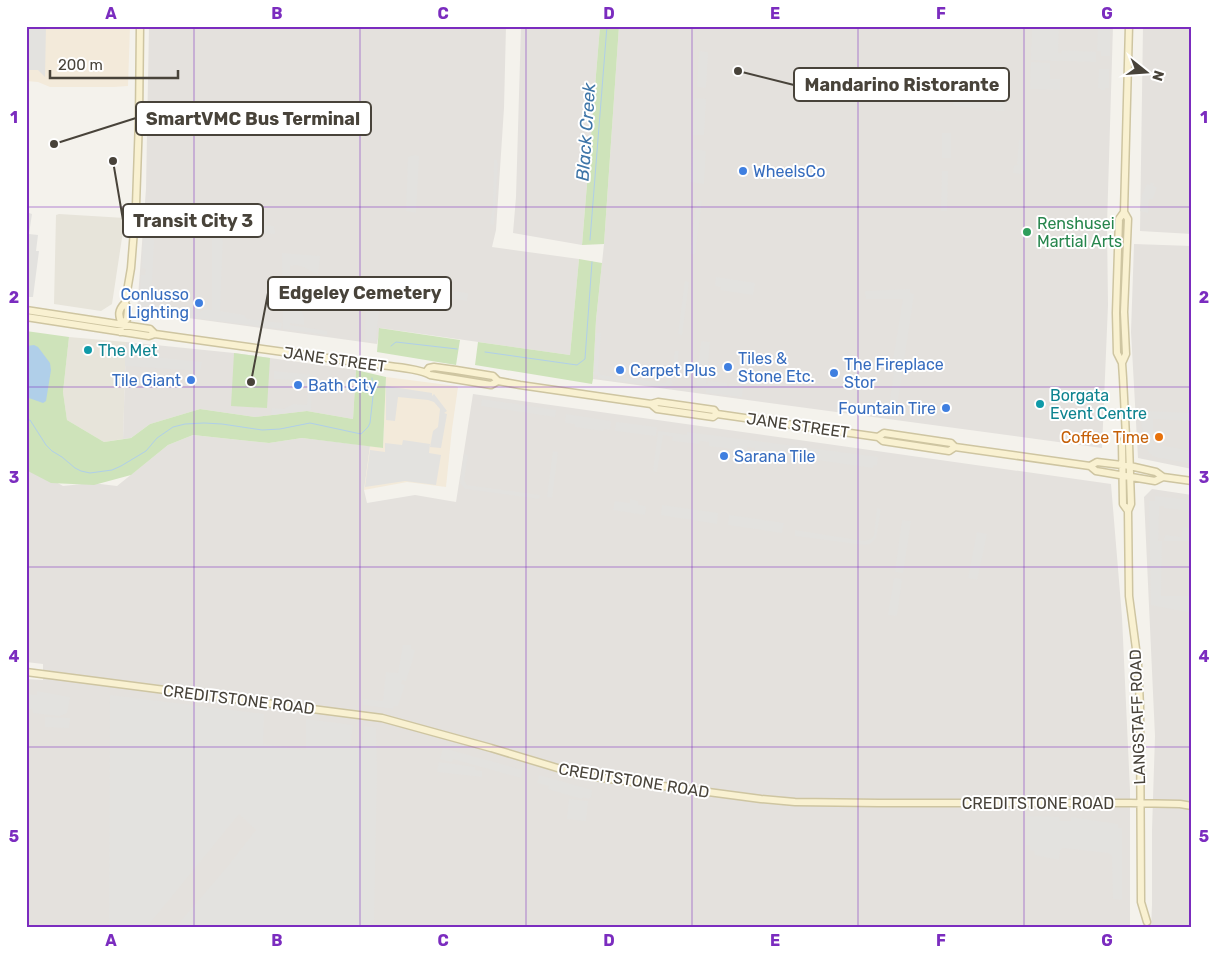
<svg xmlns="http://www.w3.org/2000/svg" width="1218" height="954" font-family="Rubik,sans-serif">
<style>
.residential{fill:#e7e4da}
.commercial{fill:#f3eada}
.industrial{fill:#e4e1dd}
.green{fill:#cee3ba}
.parking{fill:#e3e2df}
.water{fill:#b0cfe9}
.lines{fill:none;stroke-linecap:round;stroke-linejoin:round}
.stream{stroke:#b0cfe9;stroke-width:1}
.secondary-casing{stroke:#cec5a1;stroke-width:9}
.secondary{stroke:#f9f1d1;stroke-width:6}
.grid{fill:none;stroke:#7b2cbf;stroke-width:1;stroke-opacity:0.55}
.shop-dot{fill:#3f7fe0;stroke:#fff;stroke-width:2}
.leisure-dot{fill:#2e9e5b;stroke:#fff;stroke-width:2}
.culture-dot{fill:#0f9aa8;stroke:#fff;stroke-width:2}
.food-dot{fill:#e8710a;stroke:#fff;stroke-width:2}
.labels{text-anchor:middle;stroke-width:4;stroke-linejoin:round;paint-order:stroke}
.shop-label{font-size:16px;fill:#366cbe;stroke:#fff;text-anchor:start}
.leisure-label{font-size:16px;fill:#27864d;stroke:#fff;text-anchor:start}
.culture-label{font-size:16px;fill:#0d838f;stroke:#fff;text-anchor:start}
.street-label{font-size:16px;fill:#48433a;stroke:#fff}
.food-label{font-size:16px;fill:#c56008;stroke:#fff;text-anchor:end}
.water-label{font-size:18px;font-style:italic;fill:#3f76a8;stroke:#fff}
.leader{fill:none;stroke:#48433a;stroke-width:2}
.callout-dot{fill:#48433a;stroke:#fff;stroke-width:2}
.callout{fill:#fff;stroke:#48433a;stroke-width:2}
.callout-label{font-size:18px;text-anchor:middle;font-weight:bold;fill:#48433a}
.neatline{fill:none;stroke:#7b2cbf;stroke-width:2}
.grid-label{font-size:16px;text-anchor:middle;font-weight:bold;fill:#7b2cbf}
</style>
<rect width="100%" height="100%" fill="#f4f2ec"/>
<path class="residential" d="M59,214l66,4 -13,86 -11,7 -47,-7 2,-89z
M69,337l57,5 -3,97 -19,3 -37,-22 -4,-28z"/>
<path class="commercial" d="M26,26h104l-2,60 -14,1h-64l-12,-5 -12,-1z
M386,377l70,9 2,1 -6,42 -6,58 -39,-5 -43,8 6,-44 13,2z"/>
<path class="industrial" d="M149,26h357l-2,82 -8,122 -4,17 87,12 -9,96 -190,-27 -3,16 -43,-6 -197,-27 9,-122z
M521,26h79l-18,219 -69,-12 3,-36z
M619,26h494l-6,199 1,80 -6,143 -509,-69 3,-59 8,-76z
M1143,26h49v208l-52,-3z
M1134,244l58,2v223l-54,-11 -7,-126z
M126,342l108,11 122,17 -3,49 -46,-8 -52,6 -55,-8 -50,15 -19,14 -8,1z
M473,394l638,90 11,133 8,173v138h-1104v-249l17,1v-16l-17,-2v-197l37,21 29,-3 25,3 51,-41 25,-10 76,8 33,-5 68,8 -6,44 3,13 48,-8 41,7z
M1152,489l40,6v433h-41l1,-23v-75l3,-94 -11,-239z"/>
<path class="green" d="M600,26h19l-15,218 -22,1z
M579,259l23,4 -6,57 -3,59 -1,5 -117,-19 3,-23 92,13z
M379,328l81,12 -4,25 -79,-13z
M26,331l43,6 -6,55 4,28 37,22 27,-4 19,-14 50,-15 55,8 52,-6 46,8 3,-49 30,7 -3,71 -81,-10 -33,5 -76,-8 -25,10 -37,30 -37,10 -43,-2 -25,-13z
M234,353l36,5 -3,50 -36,-2z"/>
<path class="parking" d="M26,26h20l-1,51 -7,-7h-12z
M1032,26h27l-1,26 3,2 1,-4 34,2v10l-65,-2z
M1098,26h12v30h-9v-5h-4z
M699,51l9,1 -2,36 -9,-1z
M1031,62l19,1v16h10v11l-30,-1z
M1099,69h10v19h-4v2h-4l-1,-2h-2z
M954,84l47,5v4h5l-2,18 -51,-5 2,-13 -2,-1z
M695,98l11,1 -2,36h-11z
M942,133h9v25h-9z
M1019,140h9l-2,31h-3v3l-10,-1 1,-7 5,-2h-2z
M693,149l13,2 -2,33 -14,-2z
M415,155l4,1 -3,57 -10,-2 2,-54z
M494,159l3,1v3h1l-4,62 -4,-1 3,-17z
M942,171h6l-1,40h-6z
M1151,182l3,2 -1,2 4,1 -4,12h-4l-1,14 -8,-2 2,-16 5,-11 3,1z
M697,200l5,1 -7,53h-5z
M26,212l6,2 -3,20 9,1 -2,16h3l-6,46h-7z
M149,217l2,3 7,-3 49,4v6l-50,-3v-2l-3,2 1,1 -4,76 -2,1 2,2 49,5v3l4,-2h8v-83h5v-5l57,4 1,8 -27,-2v2l-25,-1 -3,78 24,4 3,4 35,4 -1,6 -135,-17v-3l-2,-1v-1l-5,-1 2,-31h4l1,-6 -4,-1 2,-43 4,-1 -3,-3z
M282,253l38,3 -2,19 -14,-8 -8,-2 -6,1v29h4l10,22v8l-14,-2v2l37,6v4l-44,-6z
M716,277l39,6 -2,12 -33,-5 1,-3 -6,-1z
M371,281l97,12 -1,8 -85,-12 -7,53 -10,-1 1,-57h3z
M685,281l4,1 -7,53 -4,-1z
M910,289v4l4,1 -10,67h-4l-1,6 4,1 -7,44 -4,-1 -2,3h-3l-1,4 -43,-8 1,-6 39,5 6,-4 5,-32 -3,-1 12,-73h-37l-1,-8z
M596,333h5l-3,37 3,5 64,8 6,-6 4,-26h4l-4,30 -4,-1 2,4 -4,3 -3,-2v3l-68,-10v-4l-2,2 -3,-3 3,-4h-2z
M701,341l9,1 -4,42h2v-3l19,2v4h2v-3l14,2 -1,11 -36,-4v-4l-10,-1z
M125,354l77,8 -2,9 -75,-5z
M274,371l39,4 -2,35 -40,5 1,-7 12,1 9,-5 14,1 2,-24 -35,-2z
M386,386l46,7v3l2,-2 13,17 -3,2 3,1 -6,34 -11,-1 3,-16 5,-4 2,-18 -6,-7 -6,-2 -30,-3 -3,24 -9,-1z
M482,399l74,11 -1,7 -74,-11z
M1147,411l45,2v8l-39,-2v25l39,7v13l-37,-7 -6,-4 -4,-7 -4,-25 6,-1z
M566,414l45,7 -1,9 -6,-1 -1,2 -28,-4v-3l-10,-1z
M616,422l41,5 -1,9 -41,-5z
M658,431l29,4v-3l191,25 -1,9 -3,-1 -1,3 -70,-10v-3l-11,-2v4l-37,-5v-4l-8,-1v4l-38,-5v-4l-9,-1 -1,3 -27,-3 1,-4 -10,-2 -6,37h-4z
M403,440l27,4 -1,9 12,2 -5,30 -31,-4 -40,6 5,-37 15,2v-9l17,2z
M553,451l5,1 -6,46 -5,-1z
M464,454l4,1 -4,25 3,5 73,10 -1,4 -74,-10 -5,-6z
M1155,496l37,4v11l-28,-3v-2h-5l-1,35h4l-1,55h31v17l-41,-8 -2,-104h6z
M630,499l8,2v4l8,1 -1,9 -32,-5 2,-9 15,2z
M662,505l56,8 -1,11 -56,-9z
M877,508l4,1 -5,29 -6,6 -5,1 -70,-9v-6l69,11 7,-2 3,-3z
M729,515l55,8 -2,10 -54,-8z
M902,520l9,1 -8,52 -8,-1z
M1183,527l9,1v13h-28l1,-6 16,2z
M977,532l10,2 -10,46 -9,-2z
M894,578l8,1 -5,37 -9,-1z
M403,645h8v4l4,1 -2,8 -7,23 -4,-1 -1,4 4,1 -7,21h-4l-1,3 -30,-4v-6l20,2 3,-29 12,1z
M26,690h2l-1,4 10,1v-4l33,6 -3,16 -8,3 -26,-3 -1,-4 -6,-1z
M110,695l154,19 -1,30 43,6v-31l47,6 -3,22 11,1 3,-22 12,2 1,44 -3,151 -10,5h-189l53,-62 28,-36 -17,-16 -93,114h-37z
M45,717l25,1 -1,10 -24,-1z
M443,748l80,22 -2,8 -68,-19 -1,3 -12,-3z
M439,762l36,5v3l7,1v6l-45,-5z
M539,775l53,15 -1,7h-1l-1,2 -6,-2 -1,2 -34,-10 1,-3 -12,-3z
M569,799l19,2 -2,20 -19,-2z
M1026,816l33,1 1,4h11v-4l47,7v4h4v72l-9,-1 -1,-43 -4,-3 -45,-5 -2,1 -1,2 -1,9 -24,-5 -1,-4 -5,-1 1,-5h-4z"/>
<path class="water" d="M34,345l4,2 12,16 1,7 -5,31 -3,2 -17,-6v-51z"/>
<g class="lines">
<path class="stream" d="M590,240l17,-214
M391,346l5,-4 61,7
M485,352l92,13 8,-6 7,-97
M26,420h4l16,25 6,6 10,6 13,11 6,3 9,2 22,-3 9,-4 25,-15 11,-13 16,-11 12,-3 19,-1 18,1 40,6 18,-1 30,-6 51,11 7,-7 2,-4 3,-27 -1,-18"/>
<g class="secondary-casing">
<path id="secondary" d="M1124,212l-5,7 -3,94 1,40 5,10 1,15 3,59 3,6 2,61 -3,7
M26,310l124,19 5,5
M26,317l123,19 6,-2c69,10 138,19 208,29 14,2 58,5 67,12l61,10 7,-4
M122,324c-4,-9 -4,-14 3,-21
M120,332l2,-8 5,-5 1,-10 -3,-6 6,-35 5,-63 3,-86 1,-93
M1122,363l4,-9 -2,-42 4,-93 -4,-7 5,-186
M426,372l3,-4 5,-1 22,3 37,6 5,5 22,4 131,19 7,-2 56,8 3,4
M651,404l6,5 56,8 4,-3 161,23 5,4 66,10 6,-4
M878,437l6,-4 67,10 4,4 135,19 6,5 59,10 8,-4 29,4
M1126,437l-4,7 1,60 5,7 1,85 9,68 2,43 1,195 6,20
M1090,466l7,-4 33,4 26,6 7,5
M26,672l356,46 109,30 83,25 21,4 166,22 34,3 84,1h251l50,1 12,2"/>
</g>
<use href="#secondary" class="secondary"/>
</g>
<path class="grid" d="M194,26v902M360,26v902M526,26v902M692,26v902M858,26v902M1024,26v902M26,207h1166M26,387h1166M26,567h1166M26,747h1166"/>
<g class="shop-dot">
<circle cx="743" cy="171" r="5"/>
<circle cx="199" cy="303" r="5"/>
<circle cx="728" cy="367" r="5"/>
<circle cx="620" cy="370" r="5"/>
<circle cx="834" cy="373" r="5"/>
<circle cx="191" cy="380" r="5"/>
<circle cx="298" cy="385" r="5"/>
<circle cx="946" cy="408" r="5"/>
<circle cx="724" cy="456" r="5"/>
</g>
<circle class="leisure-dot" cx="1027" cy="232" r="5"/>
<g class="culture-dot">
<circle cx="88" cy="350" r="5"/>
<circle cx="1040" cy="404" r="5"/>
</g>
<circle class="food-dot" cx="1159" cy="437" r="5"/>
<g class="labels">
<g class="shop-label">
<text x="753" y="177">WheelsCo</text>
<text x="189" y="300" text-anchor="end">Conlusso<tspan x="189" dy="18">Lighting</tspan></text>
<text x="738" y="364">Tiles &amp;<tspan x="738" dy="18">Stone Etc.</tspan></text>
<text x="844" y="370">The Fireplace<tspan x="844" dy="18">Stor</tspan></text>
<text x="630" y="376">Carpet Plus</text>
<text x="181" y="386" text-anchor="end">Tile Giant</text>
<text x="308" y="391">Bath City</text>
<text x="936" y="414" text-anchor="end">Fountain Tire</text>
<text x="734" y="462">Sarana Tile</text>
</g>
<g class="leisure-label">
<text x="1037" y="229">Renshusei<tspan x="1037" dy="18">Martial Arts</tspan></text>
</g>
<g class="culture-label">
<text x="98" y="356">The Met</text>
<text x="1050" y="401">Borgata<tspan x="1050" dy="18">Event Centre</tspan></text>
</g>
<g class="street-label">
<text transform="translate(335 359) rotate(8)" y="6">JANE STREET</text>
<text transform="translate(798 425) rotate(8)" y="6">JANE STREET</text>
<text transform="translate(239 699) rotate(7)" y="6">CREDITSTONE ROAD</text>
<text transform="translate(1137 717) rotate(-92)" y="6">LANGSTAFF ROAD</text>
<text transform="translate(634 780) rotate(9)" y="6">CREDITSTONE ROAD</text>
<text x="1038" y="809">CREDITSTONE ROAD</text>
</g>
<g class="food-label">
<text x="1149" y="443">Coffee Time</text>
</g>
<g class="water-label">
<text transform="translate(586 132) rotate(-86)" y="6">Black Creek</text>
</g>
</g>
<path class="leader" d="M738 71L794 85M54 144L136 118M113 161L123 220M251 382L268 293"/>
<g class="callout-dot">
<circle cx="738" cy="71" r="5"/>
<circle cx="54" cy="144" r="5"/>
<circle cx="113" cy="161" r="5"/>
<circle cx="251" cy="382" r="5"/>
</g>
<g class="callout">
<rect x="794" y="68" width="215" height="33" rx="5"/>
<rect x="136" y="102" width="235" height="33" rx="5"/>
<rect x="123" y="204" width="140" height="33" rx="5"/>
<rect x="268" y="277" width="183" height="33" rx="5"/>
</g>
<g class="callout-label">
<text x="902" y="91">Mandarino Ristorante</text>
<text x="253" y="125">SmartVMC Bus Terminal</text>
<text x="193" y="227">Transit City 3</text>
<text x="360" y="299">Edgeley Cemetery</text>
</g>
<rect width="1218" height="954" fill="none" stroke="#ffffff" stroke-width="55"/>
<g transform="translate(1146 72) rotate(107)" stroke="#ffffff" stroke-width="4" paint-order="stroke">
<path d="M0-4L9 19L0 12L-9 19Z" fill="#48433a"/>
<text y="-8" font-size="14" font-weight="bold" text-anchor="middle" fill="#48433a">N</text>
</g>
<path d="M50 70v8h128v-8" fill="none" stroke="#48433a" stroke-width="2.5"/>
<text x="58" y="70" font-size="15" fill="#48433a" stroke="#ffffff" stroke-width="4" paint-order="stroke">200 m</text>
<rect x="28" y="28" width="1162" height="898" class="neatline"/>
<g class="grid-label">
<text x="111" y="19">A</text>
<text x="277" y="19">B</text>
<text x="443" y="19">C</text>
<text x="609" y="19">D</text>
<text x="775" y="19">E</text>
<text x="941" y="19">F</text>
<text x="1107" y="19">G</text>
<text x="14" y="123">1</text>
<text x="1204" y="123">1</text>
<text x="14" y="303">2</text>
<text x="1204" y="303">2</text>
<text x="14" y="483">3</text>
<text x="1204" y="483">3</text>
<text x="14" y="662">4</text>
<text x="1204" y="662">4</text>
<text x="14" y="842">5</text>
<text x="1204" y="842">5</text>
<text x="111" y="946">A</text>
<text x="277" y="946">B</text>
<text x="443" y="946">C</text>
<text x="609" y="946">D</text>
<text x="775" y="946">E</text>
<text x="941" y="946">F</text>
<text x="1107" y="946">G</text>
</g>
</svg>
